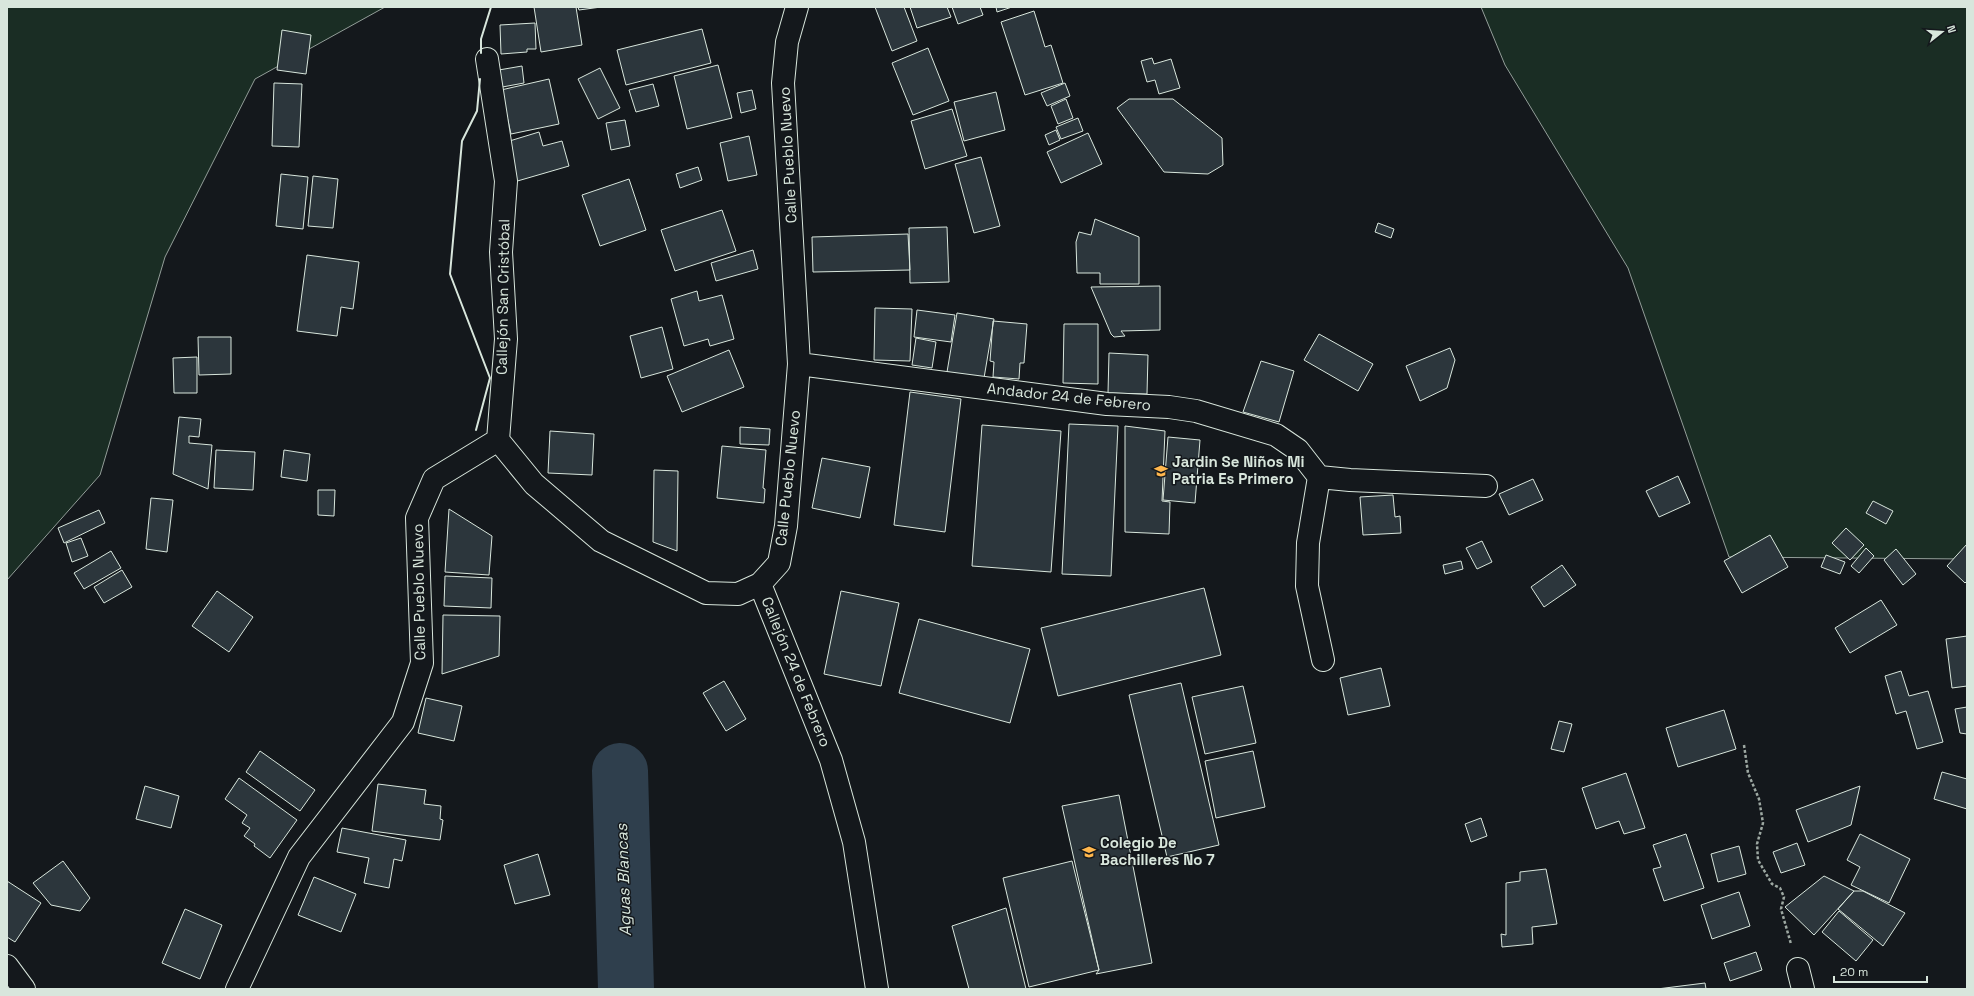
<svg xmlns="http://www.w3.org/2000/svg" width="1974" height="996" font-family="'Space Grotesk',sans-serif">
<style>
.green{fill:#1a2d24;stroke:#939e99}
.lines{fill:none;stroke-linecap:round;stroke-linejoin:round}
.river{stroke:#2f3f4d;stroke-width:56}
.building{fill:#2c363c;stroke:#d8e6dc}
.street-casing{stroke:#d8e6dc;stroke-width:24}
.path{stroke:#9da8a2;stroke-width:2.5;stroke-dasharray:3 2;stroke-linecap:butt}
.street{stroke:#14181c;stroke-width:22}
.wall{stroke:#d8e6dc;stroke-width:2}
.labels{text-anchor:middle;stroke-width:3;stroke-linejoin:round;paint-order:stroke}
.street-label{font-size:15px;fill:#d8e6dc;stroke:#14181c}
.poi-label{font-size:15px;font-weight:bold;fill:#d8e6dc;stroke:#14181c;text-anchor:start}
.water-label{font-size:16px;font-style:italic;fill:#d8e6dc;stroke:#14181c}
</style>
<rect width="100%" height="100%" fill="#14181c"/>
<path class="green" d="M7,7h378l-130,72 -90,178 -65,218 -93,105z
M1481,7h486v552l-238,-2 -101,-289 -123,-203z"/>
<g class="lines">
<path class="river" d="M620,771l6,218"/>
</g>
<path class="building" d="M534,7h42l6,38 -41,7z
M578,7h23l-22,3z
M875,7h29l13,34 -25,10z
M910,7h37l4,10 -34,11z
M952,7h28l3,8 -25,9z
M996,7h16l-15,5z
M1034,11l11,36 6,-2 12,38 -38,12 -24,-73z
M535,23l1,26h-9v3l-26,2 -1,-29z
M702,29l9,34 -85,22 -9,-35z
M282,30l29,5 -5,39 -29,-4z
M928,48l21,53 -36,14 -21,-52z
M1152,58l2,6 17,-5 9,29 -21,6 -4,-14 -8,2 -6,-21z
M718,65l14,53 -45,11 -13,-53z
M522,66l2,17 -27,5 -4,-17z
M600,68l20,40 -22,11 -20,-40z
M549,79l10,45 -48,10 -10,-44z
M274,83l28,1 -3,63 -27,-1z
M1065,83l5,13 -23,10 -6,-13z
M653,84l6,22 -23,6 -7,-22z
M752,90l4,19 -15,4 -4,-20z
M996,92l9,38 -41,11 -10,-39z
M1066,99l7,19 -15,6 -7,-18z
M1129,99h44l49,39 1,27 -15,9 -44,-2 -47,-64z
M952,109l15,47 -42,13 -14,-48z
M1078,118l5,13 -22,8 -5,-12z
M625,120l5,26 -19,4 -5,-27z
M1056,130l4,10 -11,5 -4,-10z
M539,132l4,14 19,-5 7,25 -55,16 -11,-39z
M1088,133l14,31 -41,19 -14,-31z
M749,136l8,39 -29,6 -8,-38z
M981,157l19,69 -26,7 -19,-69z
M698,167l4,13 -22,8 -4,-14z
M281,174l27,3 -5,52 -27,-3z
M313,176l25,3 -5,49 -25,-2z
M629,179l17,51 -46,16 -18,-51z
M722,210l14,41 -61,20 -14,-41z
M1095,219l44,18v47h-39v-11h-23l-1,-31 3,-10 12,3z
M1378,223l16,6 -3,9 -16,-6z
M947,227l2,55 -39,1 -1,-55z
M908,234l2,36 -97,2 -1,-35z
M753,250l5,19 -42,12 -5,-18z
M307,255l52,7 -6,47 -12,-2 -4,29 -40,-5z
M1160,286v44l-39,1 4,5 -11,1 -3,-3 -20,-47z
M697,291l2,10 23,-6 12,44 -24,7 -2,-7 -24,7 -13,-47z
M875,308l37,1 -2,52 -36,-1z
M917,310l38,5 -4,27 -37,-5z
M957,313l37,6 -10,59 -37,-6z
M993,321l34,3 -3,39h-4l-1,16 -26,-2 1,-15 -4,-1z
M1064,324h34v60l-35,-1z
M662,327l11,42 -32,9 -11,-42z
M1319,334l54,30 -15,27 -54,-31z
M198,337h33v37l-32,1z
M916,338l20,4 -4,26 -20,-3z
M1450,348l5,12 -8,28 -27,13 -14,-35z
M729,350l15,37 -62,25 -15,-36z
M1109,353l39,2 -1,39 -39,-1z
M197,357v36h-23l-1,-35z
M1261,361l33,10 -15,51 -36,-10z
M910,392l51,7 -16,133 -51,-7z
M179,417l22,2 -2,18 -10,-1v7l23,2 -4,44 -35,-15z
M1069,424l49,2 -7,150 -49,-2z
M982,425l79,6 -10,141 -79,-6z
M1125,426l40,5 -3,70 8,1 -1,32 -44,-2z
M740,427l30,2 -1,16 -29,-1z
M550,431l44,3 -2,41 -44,-2z
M1168,437l32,3 -5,63 -32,-3z
M722,446l44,4 -3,38 2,1 -1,14 -47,-5z
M216,450l39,2 -2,38 -39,-2z
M284,450l26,4 -3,27 -26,-4z
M822,458l48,9 -10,51 -48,-10z
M654,470l24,1 -1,80 -24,-9z
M1678,476l12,27 -31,14 -13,-26z
M1533,479l10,21 -34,15 -10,-21z
M318,490h17l-1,26 -16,-1z
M1393,495l2,22 5,-1 1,17 -38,2 -3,-38z
M151,498l22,2 -6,52 -21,-3z
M1873,501l20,10 -7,13 -20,-11z
M449,509l43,27 -3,39 -44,-3z
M99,510l6,13 -41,20 -6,-15z
M1846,528l18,17 -14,15 -18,-17z
M1770,535l18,32 -46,26 -18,-32z
M81,538l7,18 -16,6 -6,-19z
M1482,541l10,21 -15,7 -11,-21z
M1967,544v37l-2,2 -18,-17z
M1866,548l8,8 -15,17 -8,-7z
M1896,549l20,25 -13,11 -19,-25z
M111,551l10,17 -37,21 -10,-16z
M1826,555l19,7 -5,12 -19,-7z
M1461,561l2,8 -18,5 -2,-9z
M1562,565l14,20 -32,22 -13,-20z
M122,570l10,17 -28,16 -10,-16z
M445,576l47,2 -1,30 -47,-2z
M1204,588l17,67 -163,41 -17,-68z
M217,591l36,26 -24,35 -37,-26z
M841,591l58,12 -18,83 -57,-12z
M1881,600l16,25 -47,28 -15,-25z
M443,615l57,1 -1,40 -57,18z
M919,619l111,30 -20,74 -111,-30z
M1967,636v50l-15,2 -6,-49z
M1381,668l9,38 -42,9 -8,-37z
M1901,671l8,25 19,-5 15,51 -26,7 -11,-38 -10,3 -11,-38z
M724,681l22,38 -20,12 -23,-38z
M1181,683l38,162 -52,12 -38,-162z
M1243,686l13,57 -51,11 -13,-57z
M426,698l36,8 -8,35 -36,-8z
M1967,707v27l-7,-1 -5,-24z
M1724,710l12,39 -58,18 -12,-39z
M1559,721l13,3 -8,28 -13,-3z
M260,751l55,39 -15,21 -54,-39z
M1253,751l12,56 -49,11 -11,-57z
M1942,772l25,7v30l-33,-10z
M1626,773l19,55 -21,6 -5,-13 -23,8 -14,-41z
M239,778l58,42 -27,38 -16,-12 1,-2 -11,-8 6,-8 -8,-5 5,-8 -22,-16z
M378,784l48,6 -2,14 17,2 -1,13 3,1 -3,20 -68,-9z
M145,786l34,10 -8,32 -35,-9z
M1860,786l-9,39 -43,17 -12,-32z
M1119,795l33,168 -56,11 3,-4 -37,-164z
M1481,818l6,18 -16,6 -6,-18z
M342,828l64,12 -4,21 -8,-2 -5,29 -25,-5 5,-25 -32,-6z
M1686,834l18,54 -40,13 -11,-32 8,-2 -8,-22z
M1860,834l50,25 -21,44 -38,-18 9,-18 -13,-7z
M1797,843l8,22 -24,8 -8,-21z
M1739,846l7,28 -28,8 -7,-28z
M538,854l12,41 -35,9 -11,-39z
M63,861l27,37 -10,13 -29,-6 -18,-22z
M1072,861l27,109 -70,17 -26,-109z
M1546,869l11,55 -25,3 1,17 -31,3 -1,-13 5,1v-52l14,-2v-9z
M1824,876l30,15 -40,44 -29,-28z
M314,877l42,17 -15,38 -43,-17z
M7,881l34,22 -26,39 -8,-5z
M1854,891h9l42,22 -22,33 -45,-37z
M1739,892l11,34 -38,13 -11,-34z
M1006,908l20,81h-57l-17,-63z
M185,909l37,16 -22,54 -38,-16z
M1839,911l34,29 -17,21 -34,-29z
M1756,952l6,18 -32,11 -6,-18z
M1705,983l1,6h-49z"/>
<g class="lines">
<g class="street-casing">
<path id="street" d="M487,59l19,122 -5,71 5,87 -8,101
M799,364l308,40 62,3 27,4 80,24 22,15 21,27
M1319,477l-11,66 -1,43 16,74
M1319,477l31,3 136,6
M760,584l71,176 23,82 23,147
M7,966l17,23
M1798,969l5,20
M237,989l62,-132 104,-135 19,-59 -5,-145 17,-39 64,-39 36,44 67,57 105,52 32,1 22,-10 19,-21 7,-37 13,-162 -16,-281 4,-41 10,-35"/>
</g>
<path class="path" d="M1744,745l4,28 11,26 4,24 -6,21 1,16 14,24 8,4 4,9 -3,12 10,35"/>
<use href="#street" class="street"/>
<path class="wall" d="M481,53v-14l10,-32
M476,430l14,-52 -40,-104 12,-133 15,-30 3,-32"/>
</g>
<defs>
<g id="school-bare" transform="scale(1.08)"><path d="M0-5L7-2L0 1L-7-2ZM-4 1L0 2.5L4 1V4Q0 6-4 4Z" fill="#ffb74d" stroke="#14181c" stroke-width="2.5" paint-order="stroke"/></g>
</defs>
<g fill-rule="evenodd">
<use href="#school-bare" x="1161" y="471"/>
<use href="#school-bare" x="1089" y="852"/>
</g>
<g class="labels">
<g class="street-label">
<text transform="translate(788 155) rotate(-93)" y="5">Calle Pueblo Nuevo</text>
<text transform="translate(503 297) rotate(-89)" y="5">Callejón San Cristóbal</text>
<text transform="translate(1069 397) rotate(6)" y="5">Andador 24 de Febrero</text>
<text transform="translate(788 478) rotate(-84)" y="5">Calle Pueblo Nuevo</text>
<text transform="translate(419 592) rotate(-91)" y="5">Calle Pueblo Nuevo</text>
<text transform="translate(796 672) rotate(68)" y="5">Callejón 24 de Febrero</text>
</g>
<g class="poi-label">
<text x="1172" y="467">Jardin Se Niños Mi<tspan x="1172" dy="17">Patria Es Primero</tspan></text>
<text x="1100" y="848">Colegio De<tspan x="1100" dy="17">Bachilleres No 7</tspan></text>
</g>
<g class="water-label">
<text transform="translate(623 880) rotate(-92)" y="6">Aguas Blancas</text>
</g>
</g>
<rect width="1974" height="996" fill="none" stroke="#d8e6dc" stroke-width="16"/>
<g transform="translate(1942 32) rotate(73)" stroke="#14181c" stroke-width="3" paint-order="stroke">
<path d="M0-3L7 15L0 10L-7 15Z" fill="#d8e6dc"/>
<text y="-6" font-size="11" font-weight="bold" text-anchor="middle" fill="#d8e6dc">N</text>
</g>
<path d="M1834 976v6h93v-6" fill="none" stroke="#d8e6dc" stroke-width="2"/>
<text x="1840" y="976" font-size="12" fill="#d8e6dc" stroke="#14181c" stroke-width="3" paint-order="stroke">20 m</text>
</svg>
